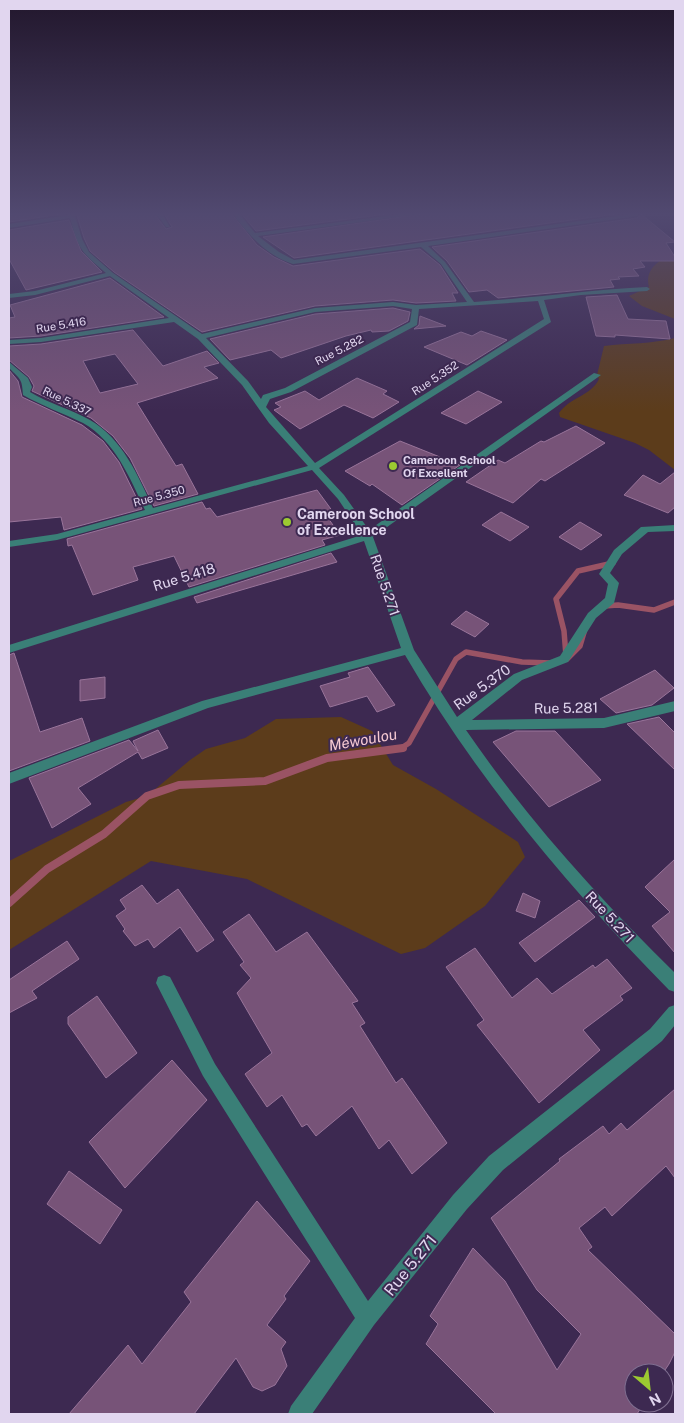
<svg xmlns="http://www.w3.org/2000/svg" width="684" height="1423" font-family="'Public Sans',sans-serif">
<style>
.green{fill:#5c3c1b}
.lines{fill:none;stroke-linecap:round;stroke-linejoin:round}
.stream-far2{stroke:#9a5364;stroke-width:3}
.stream-far1{stroke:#9a5364;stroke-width:5.5}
.stream{stroke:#9a5364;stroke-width:8}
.building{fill:#775378;stroke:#99749a;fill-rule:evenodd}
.minor{fill:#3a7f77;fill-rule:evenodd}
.poi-dot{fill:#9cca31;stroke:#3d2951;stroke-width:2}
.labels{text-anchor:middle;stroke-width:4;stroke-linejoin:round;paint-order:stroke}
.far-street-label{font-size:11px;fill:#e1d6ef;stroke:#3d2951}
.far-poi-label{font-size:11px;font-weight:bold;fill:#e1d6ef;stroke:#3d2951;text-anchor:start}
.poi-label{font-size:14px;font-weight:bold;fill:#e1d6ef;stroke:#3d2951;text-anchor:start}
.street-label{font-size:14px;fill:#e1d6ef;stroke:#3d2951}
.water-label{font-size:15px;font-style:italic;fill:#f6cad3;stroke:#3d2951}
.near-street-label{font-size:16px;fill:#e1d6ef;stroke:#3d2951}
</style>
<rect width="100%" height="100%" fill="#3d2951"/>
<path class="green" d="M675,256v63l-33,-13 -13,-10 20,-9c-5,-17 11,-30 26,-31z
M675,338v132l-26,-20 -14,-7 -75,-26 -1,-4c11,-16 32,-17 40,-34l-2,-4 7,-29c24,-3 48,-2 71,-8z
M341,717l31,14 21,34 43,24 82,53 7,15 -40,49 -60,42 -24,6 -154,-75 -96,-18 -142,89v-89l117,-59 21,-6 43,-36 16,-11 39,-11 31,-19z"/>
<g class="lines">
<path class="stream-far2" d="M673,212l2,2"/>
<path class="stream-far1" d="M604,606l14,-1 36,5 21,-8
M566,656l-2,-25 -8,-32 22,-28 35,-8
M567,659l13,-13 5,-17
M400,749l9,-6 47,-84 10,-7 56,10 29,1"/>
<path class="stream" d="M9,903l38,-34 57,-35 43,-38 32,-11 86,-4 62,-23 76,-10"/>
</g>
<path class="building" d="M22,212h44l1,1 -58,9v-7z
M76,212h77l13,17 6,-2 -9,-15h67l27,33 17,12 19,9 127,-17 20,16 18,28h-6l4,8 -40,2 -23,-3 -78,6 -113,26 -88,-60 -24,-21 -6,-13z
M240,212h46v3l29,-3h87l-146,19z
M436,212h185l2,1 -329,45 -31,-21z
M641,214l34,28 -9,1 9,14v4h-35l5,6 -12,2 6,7 -21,1 2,2 -10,1 4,7 -116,11 -11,-8 -18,2 -22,-31 -15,-14 205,-29z
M69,220l12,31 21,21 -76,18 -17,-31v-29z
M110,278l54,39 -123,19 -32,2v-20l6,-1 -5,-12z
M617,295l11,24 38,2 4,18 -55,-4v2l-19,-1 -10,-39z
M393,308l17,4 -2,9 -19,10 -17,1 -1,-2 -25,6 -65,22 -10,-8 -41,10 -20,-21 105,-25z
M420,316l26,10 -32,3 5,-4z
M133,330l30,36 44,-15 12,12 -15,4 14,11 -81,25 39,63 6,-2 16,30 -44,12 -24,-48 -17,-22 -22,-18 -59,-27 2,-5 -5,-9 -20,-17v-14l32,-2zM115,354l23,30 -38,9 -17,-32z
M481,331l26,9 -40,25 -43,-18 37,-15 11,4z
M9,370l9,11 4,16 60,28 21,16 16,21 23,47 -78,21 -3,-13 -52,5z
M357,378l30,13 -4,3 16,8 -26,16 -29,-13 -44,24 -26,-19 7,-3 -6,-4 30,-12 14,9z
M478,391l24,11 -36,22 -25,-11z
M576,426l29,17 -60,38 -4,-2 -28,24 -47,-21 32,-22 7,3 36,-22 3,1z
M400,441l60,24 -58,40 -30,-21 -2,2 -25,-15z
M675,472v35l-7,6 -44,-18 19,-20 17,9z
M317,490l19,26 -8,2 12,17 -18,5 3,5 -136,42 -15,-31 -41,11 5,13 -45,15 -21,-50 -4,1 -1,-7 135,-37 4,7 4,-1 7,9z
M501,512l28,15 -19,14 -28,-16z
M580,522l22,13 -21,15 -22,-13z
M331,553l6,9 -140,41 -3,-6z
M466,611l23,13 -14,13 -24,-13z
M14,653l26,79 42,-14 8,23 -81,30v-116z
M368,667l27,38 -18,7 -10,-16 -37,11 -10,-21 30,-9 -2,-4z
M655,670l19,18 -22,17 -36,8 -16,-14z
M105,677v21l-25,3v-21z
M659,717l16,16v37l-48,-46z
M158,730l10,18 -26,11 -4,-7 -60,36 13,16 -39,24 -23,-50 100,-38 9,11 -5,-10z
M516,731h39l46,49 -52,27 -56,-65z
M675,859v94l-23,-27 18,-14 -25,-25z
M142,885l15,19 21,-15 36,51 -17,12 -17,-25 -26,21 -6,-9 -13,7 -12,-15 2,-2 -9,-13 10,-7 -6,-9z
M523,893l17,8 -5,17 -19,-7z
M579,900l16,17 -60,45 -16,-19z
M249,914l27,38 31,-20 51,69 -6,2 13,20 -5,3 36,57 6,-5 45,65 -35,31 -23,-34 -10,9 -27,-43 -36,30 -9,-12 -5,3 -20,-32 -15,12 -22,-33 27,-21 -35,-60 14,-15 -11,-13 4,-3 -21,-30z
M67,941l12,18 -47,32 5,7 -28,15v-33z
M475,948l37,50 25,-20 15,16 41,-29 2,3 12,-9 25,29 -12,8 3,4 -40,30 17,20 -61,53 -62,-78 7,-5 -38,-53z
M97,996l40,57 -31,25 -38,-54v-7z
M172,1060l35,40 -82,88 -36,-46z
M675,1089v89l-9,-12 -54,50 -7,-9 -26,21 13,19 -4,3 87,84v18l-6,12 -6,9h-29v30h10l-7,11h-141l-70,-70 12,-20 -8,-8 43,-68 32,33 52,89 24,-36 -44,-44 -46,-72 69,-57 -1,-2 44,-33 6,8 12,-11 6,7z
M69,1171l53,39 -22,34 -53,-40z
M257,1201l53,60 -26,35 2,3 -19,26 19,17 -5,7 6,17 -12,19 -13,6 -9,-4 -17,-29 -42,56h-125l59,-69 14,19 49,-62 -7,-10z"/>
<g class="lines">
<path class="minor" d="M68,212h6l8,27 7,13 24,21 89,61 113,-26 78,-6 23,3 51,-3 -26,-38 -20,-17 -128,17c-26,-8 -46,-30 -61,-52h6l17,21 162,-21h17l-176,24 21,16 15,8 345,-47 -2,3 -209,30 17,16 29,40c58,-4 115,-12 173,-15l3,2 -3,2 -66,4 -37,5 7,22 -232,146 25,27 25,35 225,-157 7,2 -228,162 41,113 43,67 57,-43 46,-18 28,-43 17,-15 3,-14 -9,-10 15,-24 27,-23 34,-2v6l-27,1 -26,22 -12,19 9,10 -5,20 -18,15 -28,44 -46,18 -50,40 132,-2 71,-17v10l-71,17 -138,2c61,89 133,168 209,243v19l-6,-2c-100,-102 -192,-211 -264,-335l-197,53 -199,76v-11l193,-72 199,-53 -37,-107 -355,112v-8l353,-110 -24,-36 -26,-29 -255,70 -48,7v-6l48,-7 88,-24c-15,-32 -30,-69 -62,-87 -20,-10 -41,-17 -60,-28 -1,-16 -2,-15 -14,-27v-6l19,16 4,9 -2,5c20,12 41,17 60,28 33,19 48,56 63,88l155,-42 -39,-43 -27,-38 -44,-46 -24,-17 -133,20 -32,2v-4l32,-2 128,-20 -59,-42 -75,19 -26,3v-4l26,-3 71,-18c-25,-21 -27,-23 -36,-55l-61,10v-4l60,-9zM538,301l6,18 -229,144 -49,-56 4,-8 21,-7 126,-67 2,-16zM393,306l19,3 -2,13 -125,66 -22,7 -2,4 -13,-18 -42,-43 109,-26z
M155,212h6l9,15h-4z
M164,975l6,2 45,87 153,237 85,-106 36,-39 161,-127 19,-22 6,-2v20l-13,16 -159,129 -36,39 -93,116 -62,89h-24l3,-8 64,-88 -152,-242 -47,-93 2,-6z"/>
</g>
<linearGradient id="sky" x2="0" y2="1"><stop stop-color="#22172d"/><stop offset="0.52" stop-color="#514970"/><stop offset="1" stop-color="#514970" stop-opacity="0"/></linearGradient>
<rect width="684" height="411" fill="url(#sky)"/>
<g class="poi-dot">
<circle cx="393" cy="466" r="5"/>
<circle cx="287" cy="522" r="5"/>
</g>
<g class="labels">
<g class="far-street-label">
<text transform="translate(61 325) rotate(-9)" y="4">Rue 5.416</text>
<text transform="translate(339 350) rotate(-27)" y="4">Rue 5.282</text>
<text transform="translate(435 378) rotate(-33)" y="4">Rue 5.352</text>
<text transform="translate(67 401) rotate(26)" y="4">Rue 5.337</text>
<text transform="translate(159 496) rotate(-15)" y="4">Rue 5.350</text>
</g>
<g class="far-poi-label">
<text x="403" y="464">Cameroon School<tspan x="403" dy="13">Of Excellent</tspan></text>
</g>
<g class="poi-label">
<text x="297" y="519">Cameroon School<tspan x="297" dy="16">of Excellence</tspan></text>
</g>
<g class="street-label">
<text transform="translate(184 577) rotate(-17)" y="5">Rue 5.418</text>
<text transform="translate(385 585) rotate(71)" y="5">Rue 5.271</text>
<text transform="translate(482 687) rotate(-36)" y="5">Rue 5.370</text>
<text transform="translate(566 708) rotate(-1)" y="5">Rue 5.281</text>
<text transform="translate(610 917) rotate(47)" y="5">Rue 5.271</text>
</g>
<g class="water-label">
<text transform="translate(363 740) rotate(-10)" y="5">Méwoulou</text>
</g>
<g class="near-street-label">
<text transform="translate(410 1265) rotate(-51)" y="6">Rue 5.271</text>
</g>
</g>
<rect width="684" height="1423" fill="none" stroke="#e1d6ef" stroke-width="20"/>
<g transform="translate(649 1388) rotate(152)"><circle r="24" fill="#3d2951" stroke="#7f6e90"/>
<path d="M0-4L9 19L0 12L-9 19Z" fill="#9cca31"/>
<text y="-8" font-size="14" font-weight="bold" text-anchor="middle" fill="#e1d6ef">N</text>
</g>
</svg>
